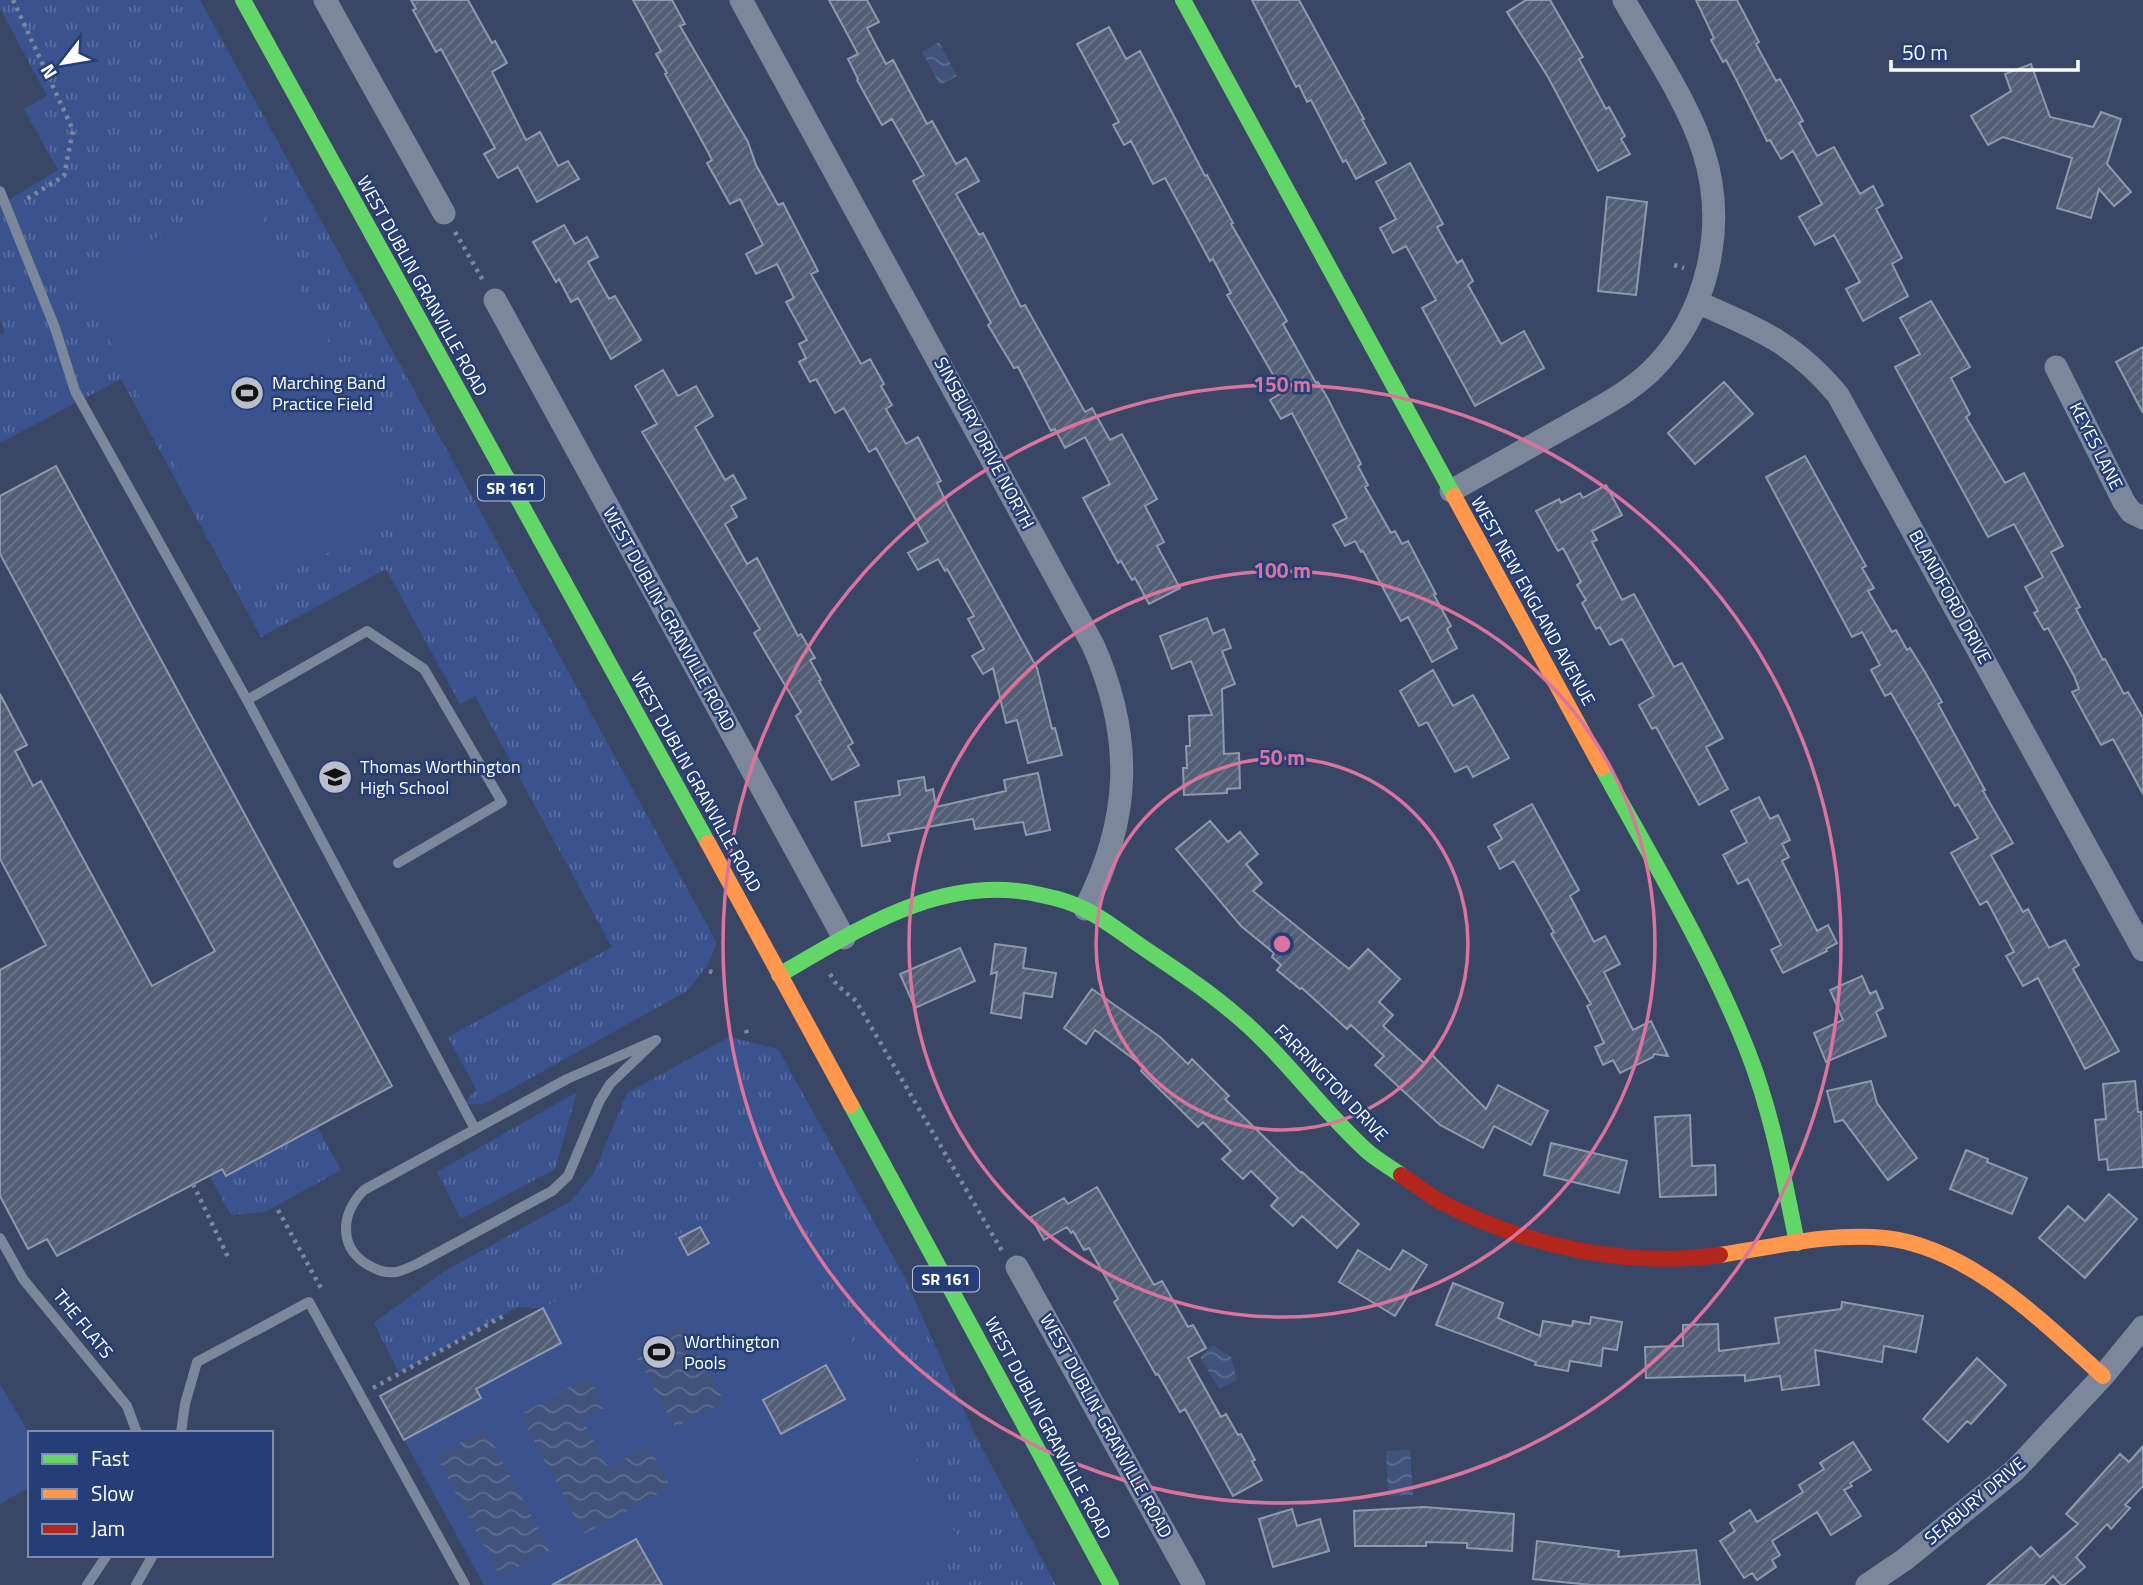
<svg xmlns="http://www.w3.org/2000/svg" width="2143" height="1585" font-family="'Titillium Web',sans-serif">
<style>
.grass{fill:url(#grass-tufts)}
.pitch{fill:#3a538f}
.water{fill:url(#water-waves)}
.building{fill:url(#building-hatch);stroke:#9098ac;stroke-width:2}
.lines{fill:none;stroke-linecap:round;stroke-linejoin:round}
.path{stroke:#7d879c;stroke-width:4.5;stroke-dasharray:3.5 5;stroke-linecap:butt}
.lane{stroke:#7d879c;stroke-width:10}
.street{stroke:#7d879c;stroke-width:23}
.fast{stroke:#63d668;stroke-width:16}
.slow{stroke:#ff974d;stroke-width:16}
.jam{stroke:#b3261e;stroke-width:16}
.ring{fill:none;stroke:#da749d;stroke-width:3.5}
.labels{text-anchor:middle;stroke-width:5;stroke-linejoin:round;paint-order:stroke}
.shield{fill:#263e78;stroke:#bec5d6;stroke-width:2}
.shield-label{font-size:16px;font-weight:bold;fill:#fff}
.street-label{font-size:18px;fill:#fff;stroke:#263e78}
.poi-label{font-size:18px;fill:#fff;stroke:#263e78;text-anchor:start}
.centre{fill:#da749d;stroke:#263e78;stroke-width:3.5}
.ring-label{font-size:21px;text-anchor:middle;font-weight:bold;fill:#da749d;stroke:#263e78;stroke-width:5;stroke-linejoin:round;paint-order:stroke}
</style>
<defs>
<pattern id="grass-tufts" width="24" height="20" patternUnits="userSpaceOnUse" patternTransform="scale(1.75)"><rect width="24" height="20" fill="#3a538f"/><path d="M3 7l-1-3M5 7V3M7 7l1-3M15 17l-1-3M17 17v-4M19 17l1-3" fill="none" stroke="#586da0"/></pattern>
<pattern id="water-waves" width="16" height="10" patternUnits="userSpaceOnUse" patternTransform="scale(1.75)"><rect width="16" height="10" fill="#41537d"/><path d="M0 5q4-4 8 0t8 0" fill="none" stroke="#5e6d90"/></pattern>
<pattern id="building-hatch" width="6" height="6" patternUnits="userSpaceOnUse" patternTransform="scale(1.75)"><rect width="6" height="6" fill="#525d76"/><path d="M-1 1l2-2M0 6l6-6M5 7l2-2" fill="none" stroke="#6c758b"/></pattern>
</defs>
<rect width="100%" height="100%" fill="#394665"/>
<path class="grass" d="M0,0h200l517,943 -10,23 -20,25 -203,113h-20l12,-15 -28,-52 164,-90 -137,-251 -15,8 -74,-135 -125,68 -140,-258 -121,64v-108l5,-2 -5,-14v-114l58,-35 -34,-61 23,-13 -47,-88z
M729,1037l49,12 126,227 71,159 81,150h-368l-145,-277 -25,-1 -119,66 -25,-50 69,-51 128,-71 23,-28 33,-80z
M577,1092l-22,77 -94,50 -24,-47z
M317,1127l24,43 -76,42 -34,3 -29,-54 12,-7 12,22z"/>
<path class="pitch" d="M247,189l169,317 -170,90 -169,-316z
M768,1186l196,363 -68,36h-412l-104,-189z
M0,1384l30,51v52l-30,17z"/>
<path class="water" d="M939,42l18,34 -17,9 -18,-33z
M682,1324l43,78 -50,25 -42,-77z
M1213,1345l18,12 6,23 -18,9 -19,-32z
M589,1376l17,31 -23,13 25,48 40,-22 23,41 -87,47 -64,-119z
M485,1429l65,121 -50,27 -64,-121z
M1410,1450l3,45 -25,1 -2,-45z"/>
<path class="building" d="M411,0h57l24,43 3,-2 12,22 -15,9 34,68 14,-8 18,34 10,-5 11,18 -42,23 -19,-35 -20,11 -14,-24 11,-6 -54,-99 -5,3 -23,-42 3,-1z
M633,0h39l13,24 -5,2 68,116 8,23 22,40 5,-2 35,68 -7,3 50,90 9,-5 14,25 -3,2 11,19 -6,4 20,35 12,-7 23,44 -4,2 12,25 88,160 15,61 3,-1 7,27 -34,8 -11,-43 -11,3 -13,-55 -10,6 -11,-18 12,-7 -16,-30 6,-3 -27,-47 -2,2 -7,-12 -20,11 -10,-17 20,-11 -52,-94 -7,4 -25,-44 -9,5 -19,-34 -6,3 -11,-20 7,-4 -7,-14 8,-4 -21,-38 8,-4 -17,-34 -21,10 -10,-20 17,-9 -23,-46 -10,5 -23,-41 5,-3 -4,-8 -43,-78 2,-1 -11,-19 5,-3z
M829,0h38l12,22 -12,6 19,36 7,-4 34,64 5,-3 24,43 10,-6 13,23 -23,13 23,41 4,-2 38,74 4,-2 60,107 7,-4 18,32 12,-6 35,65 -12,7 19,36 -7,4 23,42 -31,16 -14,-26 -3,2 -11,-19 -3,2 -35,-65 27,-14 -25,-47 -20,11 -10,-19 -4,2 -33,-64 -4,1 -26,-43 3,-2 -78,-142 11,-6 -32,-56 -10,6 -25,-45 1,-1 -10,-20 10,-5z
M1252,0h47l65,119 -2,1 24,43 -30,16 -10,-19 -3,2 -32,-62 -4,2 -8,-17 -3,2z
M1526,0h24l33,57 -4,2 27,50 3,-2 16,29 -4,3 9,15 -32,17 -50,-94 -41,-65z
M1696,0h41l22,42 -3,2 20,37 4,-2 23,42 -4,2 18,33 17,-9 26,47 13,-8 10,19 -7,4 26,49 -10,6 16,32 -45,25 -17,-32 14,-7 -26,-47 -19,10 -16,-28 23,-13 -29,-53 -12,8 -11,-19 -3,1 -30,-60 -11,-21 -3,2 -12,-22 3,-2z
M1109,27l17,32 14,-8 65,125 2,-1 26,48 -2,1 56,97 -4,3 33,59 2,-1 9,15 28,55 6,12 -3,2 10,19 -3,2 26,46 4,-2 7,13 6,-3 28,53 -2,1 17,31 -4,3 10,19 -25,14 -24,-45 -7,4 -38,-70 -2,1 -6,-11 -10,5 -12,-21 14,-7 -55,-105 -11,6 -11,-19 13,-8 -56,-97 4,-2 -18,-34 -3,2 -45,-83 -12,6 -22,-43 -7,4 -11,-20 6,-3 -42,-78z
M2031,64l19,53 43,10 8,-15 20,7 -14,45 24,28 -17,14 -15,-17 -8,29 -34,-10 15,-50 -69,-21 -15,8 -17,-29 40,-25 -6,-17z
M1410,163l33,61 -6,3 20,36 5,-3 11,21 -5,4 33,59 23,-13 20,37 -69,38 -53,-98 14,-8 -30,-54 -13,7 -13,-25 16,-9 -20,-37z
M1607,197l40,5 -11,93 -38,-4z
M564,225l11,19 12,-7 11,20 -10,5 21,37 6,-3 26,44 -30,19 -33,-61 -7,4 -12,-23 -3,3 -23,-40z
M1931,301l39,66 -19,11 19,36 -4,3 39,66 19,-10 39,73 -12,6 29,55 -4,2 27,51 2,-1 19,35 4,-2 15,26v76l-30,-55 -12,6 -29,-53 7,-3 -5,-13 -26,-48 -4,2 -10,-17 4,-2 -13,-24 18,-10 -29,-53 -26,13 -93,-170 25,-13 -20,-36z
M2143,347v66l-27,-51z
M663,370l15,26 18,-10 17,30 -18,11 30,53 8,-5 13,23 -15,8 6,11 -12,7 22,40 10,-6 41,78 3,-2 14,24 -5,2 11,20 -2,1 34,62 -5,3 11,19 -27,15 -36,-64 5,-4 -47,-79 6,-4 -118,-197 15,-8 -22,-38z
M1724,382l29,32 -58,50 -27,-31z
M1805,456l61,110 -4,2 12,20 -6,3 24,41 4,-2 11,20 3,-2 15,24 17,30 -4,2 47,86 -2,1 30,52 -22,12 32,57 5,-3 21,39 16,-8 14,25 -6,4 46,82 -34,18 -47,-91 -15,8 -17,-30 8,-4 -27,-51 -7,4 -29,-52 27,-15 -20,-34 -3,2 -64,-113 -6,3 -14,-26 9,-5 -18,-33 -10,5 -86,-160z
M56,466l336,620 -166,90 -4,-7 -165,87 -10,-17 -19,10 -28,-53v-226l46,-25 -46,-86v-165l27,51 -12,6 18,35 8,-5 111,205 63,-35 -215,-397v-58z
M1606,485l16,30 -30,16 5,9 -5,2 30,58 12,-6 40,73 8,-4 41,75 -17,9 22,42 -29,16 -43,-78 -4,2 -13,-24 15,-9 -32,-57 -12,6 -10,-18 -4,2 -14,-26 4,-3 -9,-15 4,-3 -18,-34 -5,3 -22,-40 23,-12 2,4 19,-10 3,5z
M1207,618l6,16 11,-5 7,19 -9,3 13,33 -13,5 2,65 15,-1 1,35 -13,1v4l-43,2 -1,-27h4l-1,-22h4l-1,-30 23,-1 -21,-54 -19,8 -12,-33z
M1433,670l20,36 20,-11 36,63 -36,19 -6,-11 -12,6 -28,-50 -8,4 -19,-35z
M1038,773l12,57 -24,5 -3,-13 -48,7 -2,-10 -85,15 2,7 -28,5 -7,-44 45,-7 -2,-14 26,-4 2,14 7,-2 3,18 70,-16 -2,-11z
M1759,797l11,22 8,-4 12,25 -8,4 7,13 -7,4 35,70 11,-6 9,18 -11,6 1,2 -44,22 -12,-23 10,-5 -33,-66 -10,5 -15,-29 24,-13 -16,-31z
M1532,804l47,86 -9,6 24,46 11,-6 15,28 -16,8 29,58 18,-9 17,35 -14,-2 -1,3 -33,16 -7,-13 -10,5 -8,-18 9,-4 -17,-37 4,-2 -40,-70 3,-2 -40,-71 -14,8 -12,-22 14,-8 -8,-14z
M1210,821l18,21 12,-10 18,22 -12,10 16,19 -9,8 96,78 19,-20 32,30 -21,23 14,13 -10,11 41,37 8,-8 54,54 12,-24 50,26 -17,34 -37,-19 -11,22 -43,-23 -65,-60 9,-9 -33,-31 -4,4 -45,-41 -2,1 -23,-19 4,-5 -9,-8 2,-4 -33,-27 -65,-77z
M995,944l31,4 -3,20 33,5 -4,24 -28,-4 -3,25 -30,-5 6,-41 -6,2z
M960,948l15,33 -60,27 -15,-34z
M1862,976l8,18 6,-3 7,17 -7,4 10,24 -60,26 -12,-29 29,-13 -13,-30z
M1092,989l68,48 28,27 4,-5 37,37 -4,3 76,74 1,-1 57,52 -22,24 -35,-32 -9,10 -22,-20 7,-8 -27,-27 -8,8 -21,-20 9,-8 -28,-29 -5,5 -57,-56 3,-4 -49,-37 -9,14 -22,-16z
M1871,1081l6,22 40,55 -29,22 -45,-60 -8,2 -8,-31z
M2135,1081l3,31h3l2,55 -35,3 -1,-11 -8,1 -4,-40 11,-1 -3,-35z
M1690,1115l2,51 23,-1 1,30 -56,2 -5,-80z
M1551,1143l76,18 -8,32 -75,-18z
M1966,1150l22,9 -1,3 40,16 -15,36 -62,-25z
M1097,1187l57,98 8,-4 26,46 5,-2 13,23 -18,10 33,59 5,-3 12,21 3,-1 14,26 -3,1 10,19 -29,16 -48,-87 -5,3 -22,-38 -2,1 -42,-73 4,-3 -29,-51 -5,2 -11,-19 -2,2 -4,-6 -23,13 -13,-23 33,-19 4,6z
M2109,1194l28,25 -52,59 -46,-40 29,-32 17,15z
M700,1227l9,16 -21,12 -9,-17z
M1358,1250l32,20 13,-20 24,15 -32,51 -56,-34z
M1453,1283l50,20 -5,15 42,18 3,-15 29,5 1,-5 17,3 1,-7 31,5 -5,28 -14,-2 -2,18 -31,-5 -2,10 -33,-6 1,-3 -100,-37z
M1842,1302l81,14 -7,36 -32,-6 -2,16 -67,-12 4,35 -37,5 -2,-14 -35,5v-6l-99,3 -1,-31 38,-1v-21l35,-1 1,27 60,-8 -4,-25 66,-9z
M543,1308l18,35 -85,46 5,9 -77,42 -24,-44z
M1977,1358l29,27 -35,39 -4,-3 -19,21 -25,-23z
M826,1365l19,34 -64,35 -18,-34z
M1853,1442l18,28 -21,13 2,3 -8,4 17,26 -30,19 -14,-23 -45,29 8,14 -8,5 4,7 -19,13 -5,-7 -8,5 -24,-37 15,-10 -5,-8 20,-13 7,12 46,-30 -4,-7 25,-16 -4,-6z
M2143,1446v40l-18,19 5,3 -19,21 -4,-5 -31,33 9,10 -21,18h-3l-8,-9 -9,9h-57l44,-38 9,10 38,-33 -12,-10 54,-60 9,8z
M1424,1507l90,7 -2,37 -45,-3v-5l-41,-1v4h-71l-1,-35z
M1292,1509l5,17 23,-7 9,32 -56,16 -14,-48z
M636,1539l26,46h-110z
M1537,1541l82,10 -1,6 78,-7 4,35h-109l-58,-6z"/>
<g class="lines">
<path class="path" d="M13,0l60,130 -9,46 -39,24
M455,232l29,50
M1674,265l10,3
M709,971l5,2
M830,974l7,11 19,16 146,250
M746,1030l2,6
M193,1184l35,73
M278,1210l44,80
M373,1388l134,-74"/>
<path class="lane" d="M0,191l55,137 20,63 172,309 228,429
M247,700l120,-69 57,38 78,133 -104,61
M656,1040l-46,44 -11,18 -31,74 -16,15 -135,73c-7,3 -15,7 -21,8 -7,1 -16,-1 -22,-4 -36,-16 -35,-53 -10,-78l203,-111z
M0,1238l23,41 104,127 10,27
M181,1433l4,-29 12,-42 112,-60 156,283
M87,1585l20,-30
M136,1585l17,-30"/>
<path class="street" d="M325,0l119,213
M741,0l352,645c41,93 38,174 -8,264
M495,300l349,638
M1697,302c61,27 97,40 141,93l305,555
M2056,367l68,135 7,10 12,6
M1451,491c39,-22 77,-43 116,-65 29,-17 59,-31 84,-55 57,-56 77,-145 52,-221 -15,-48 -54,-105 -79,-150
M1017,1267l177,318
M1867,1585l37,-25 111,-90 88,-94 40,-49"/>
<path class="fast" d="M243,0l465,843
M1183,0l271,496
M1602,768c51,93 107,185 146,284 24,61 36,127 49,191
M779,975c80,-46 165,-103 262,-80 15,3 31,7 45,15 22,11 42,28 62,41 42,28 82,55 117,91 35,35 65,76 102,109 10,9 23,16 34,24
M851,1105l260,480"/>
<path class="slow" d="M1454,496l148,272
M708,843l143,262
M1720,1255c53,-8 111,-23 165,-17 84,9 158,84 218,138"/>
<path class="jam" d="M1401,1175c14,9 26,19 40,27 84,44 185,66 279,53"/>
</g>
<g class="ring">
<circle cx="1282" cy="944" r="186"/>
<circle cx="1282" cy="944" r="373"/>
<circle cx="1282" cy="944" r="559"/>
</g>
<defs>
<g id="stadium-disc" transform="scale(1.75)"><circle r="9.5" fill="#babec9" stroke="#263e78"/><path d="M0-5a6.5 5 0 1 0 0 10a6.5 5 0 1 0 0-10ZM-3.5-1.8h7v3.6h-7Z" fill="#111"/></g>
<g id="school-disc" transform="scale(1.75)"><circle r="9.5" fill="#babec9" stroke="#263e78"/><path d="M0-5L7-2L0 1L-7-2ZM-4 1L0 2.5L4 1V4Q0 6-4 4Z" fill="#111"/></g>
</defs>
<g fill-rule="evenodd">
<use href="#stadium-disc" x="247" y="393"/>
<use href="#school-disc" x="335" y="777"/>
<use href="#stadium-disc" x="659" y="1352"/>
</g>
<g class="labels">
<g class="shield">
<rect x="478" y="475.5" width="66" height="25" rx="5"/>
<rect x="913" y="1266.5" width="66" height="25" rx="5"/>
</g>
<g class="shield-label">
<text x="511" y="494">SR 161</text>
<text x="946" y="1285">SR 161</text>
</g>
<g class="street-label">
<text transform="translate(422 286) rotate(61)" y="6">WEST DUBLIN GRANVILLE ROAD</text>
<text transform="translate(984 443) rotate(62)" y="6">SINSBURY DRIVE NORTH</text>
<text transform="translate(2096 446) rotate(63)" y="6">KEYES LANE</text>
<text transform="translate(1950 597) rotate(61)" y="6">BLANDFORD DRIVE</text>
<text transform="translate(1533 601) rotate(61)" y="6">WEST NEW ENGLAND AVENUE</text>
<text transform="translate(669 619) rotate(61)" y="6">WEST DUBLIN-GRANVILLE ROAD</text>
<text transform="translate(696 782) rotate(61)" y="6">WEST DUBLIN GRANVILLE ROAD</text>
<text transform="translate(1331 1083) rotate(46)" y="6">FARRINGTON DRIVE</text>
<text transform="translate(83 1324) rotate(51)" y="6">THE FLATS</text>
<text transform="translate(1106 1426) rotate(61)" y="6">WEST DUBLIN-GRANVILLE ROAD</text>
<text transform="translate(1048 1428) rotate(62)" y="6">WEST DUBLIN GRANVILLE ROAD</text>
<text transform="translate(1975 1501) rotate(-40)" y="6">SEABURY DRIVE</text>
</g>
<g class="poi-label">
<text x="272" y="389">Marching Band<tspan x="272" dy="21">Practice Field</tspan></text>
<text x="360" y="773">Thomas Worthington<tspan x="360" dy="21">High School</tspan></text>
<text x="684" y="1348">Worthington<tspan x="684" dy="21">Pools</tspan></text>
</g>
</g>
<circle cx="1282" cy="944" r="10" class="centre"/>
<g class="ring-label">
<text x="1282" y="392">150 m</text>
<text x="1282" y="578">100 m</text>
<text x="1282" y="765">50 m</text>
</g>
<rect x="28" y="1431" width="245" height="126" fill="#263e78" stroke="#7d8bae" stroke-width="2"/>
<rect x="42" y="1454" width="35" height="10" fill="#63d668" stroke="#7d8bae" stroke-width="2"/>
<text x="91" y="1466" font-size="21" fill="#ffffff">Fast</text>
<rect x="42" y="1489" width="35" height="10" fill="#ff974d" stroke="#7d8bae" stroke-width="2"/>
<text x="91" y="1501" font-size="21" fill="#ffffff">Slow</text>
<rect x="42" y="1524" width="35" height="10" fill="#b3261e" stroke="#7d8bae" stroke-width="2"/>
<text x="91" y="1536" font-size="21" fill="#ffffff">Jam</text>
<g transform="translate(63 63) rotate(239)" stroke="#263e78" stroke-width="5" paint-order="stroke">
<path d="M0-5L12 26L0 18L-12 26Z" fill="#ffffff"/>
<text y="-10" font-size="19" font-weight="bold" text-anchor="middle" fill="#ffffff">N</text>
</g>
<path d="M1891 60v10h187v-10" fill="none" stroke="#ffffff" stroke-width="3.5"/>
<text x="1902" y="60" font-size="21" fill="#ffffff" stroke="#263e78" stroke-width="5" paint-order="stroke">50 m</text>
</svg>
